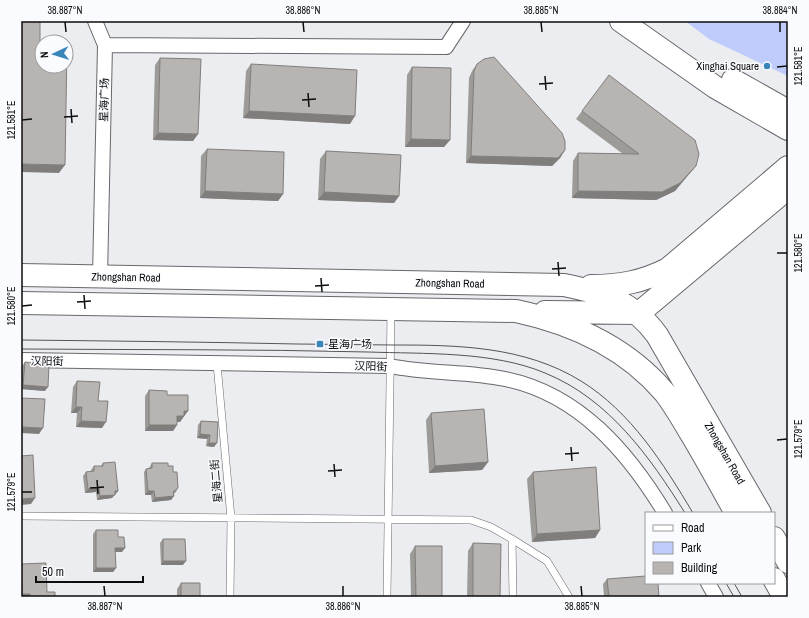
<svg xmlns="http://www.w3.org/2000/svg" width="809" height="618" font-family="'Archivo Narrow','Noto Sans SC',sans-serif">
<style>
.green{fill:#bfccfb}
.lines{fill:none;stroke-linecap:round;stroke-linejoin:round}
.service-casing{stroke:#67686b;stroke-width:8}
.minor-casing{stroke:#67686b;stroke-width:16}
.trunk-casing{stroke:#67686b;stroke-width:24}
.service{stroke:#fff;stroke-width:7}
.minor{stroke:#fff;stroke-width:14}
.trunk{stroke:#fff;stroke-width:22}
.tram{stroke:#545557;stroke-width:1}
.wall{fill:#9d9b98}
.shaded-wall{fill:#807e7c}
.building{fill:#b7b4b1;stroke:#807e7c}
.ticks{fill:none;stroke:#0c0d0e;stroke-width:1.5}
.poi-dot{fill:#3a86b9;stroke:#fafbff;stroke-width:1.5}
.labels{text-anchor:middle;stroke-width:3;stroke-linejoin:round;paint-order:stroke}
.poi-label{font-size:11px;fill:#0c0d0e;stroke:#fafbff;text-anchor:end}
.street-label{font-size:11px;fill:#0c0d0e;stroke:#fafbff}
.neatline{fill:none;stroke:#0c0d0e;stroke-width:1.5}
.ticks-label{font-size:10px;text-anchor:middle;fill:#0c0d0e}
</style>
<rect width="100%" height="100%" fill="#ecedf1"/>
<path class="green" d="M685,21h103v55l-79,-37z"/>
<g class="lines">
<g class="service-casing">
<path id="service" d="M217,364l14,154 -1,79
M21,516l450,4 20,7 21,12 1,58
M512,539l35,22 22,36
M387,597l4,-286"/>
</g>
<g class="minor-casing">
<path id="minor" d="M95,21l10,24 -5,232
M105,45l341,2 17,-26
M21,360l369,6c38,8 77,5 115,13 74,15 123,73 160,134
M708,583l8,14"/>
</g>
<g class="trunk-casing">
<path id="trunk" d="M621,21l94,66 73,42
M733,80l55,31
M21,275l543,10c40,8 68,16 93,50l103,178
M591,286c29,0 51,-4 77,-17l120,-102
M21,303l495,8c56,12 111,37 149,82 10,13 19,29 28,44 15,25 29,51 43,76
M545,312l94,1 149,-125
M774,538l14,24
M774,579l10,18"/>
</g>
<use href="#service" class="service"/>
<use href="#minor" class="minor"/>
<use href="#trunk" class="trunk"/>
<path class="tram" d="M21,340c92,1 184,2 276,4 32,0 64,1 96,1 65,0 131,1 188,36 50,31 82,82 112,132
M21,349c116,1 232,0 347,3 56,2 125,-1 177,21 64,26 105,84 140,140
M726,583l8,14
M734,583l8,14"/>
</g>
<path class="wall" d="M160,58l38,76 -5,7 -40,-1 2,-75z
M251,64l99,60 -107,-6 3,-47z
M477,64l88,86 -5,8 -8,8 -86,-3 3,-85 3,-7z
M412,67l38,73 -6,7h-39l2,-72z
M582,111l114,55 -6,7 -15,18 -19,9 -84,-2 1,-37 5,-8 45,1 -47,-35z
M207,149l76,45 -5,7 -78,-3 1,-42z
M326,151l73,45 -5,7 -76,-3 2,-41z
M25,362l20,29 -24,-2 1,-23z
M77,381l25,47 -26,-1 1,-14h-6l2,-26z
M149,390l18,5 17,22h-1l-3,5h-3v3l-4,6h-28v-35z
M431,413l57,49 -6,8 -53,3 -3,-53z
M201,421l17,1 -4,25 -8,-1 1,-7 -10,-1 1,-13z
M103,463l15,28 -6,7 -15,2 -1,-8 -11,1 -2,-17 3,-4 5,-1v-1l3,-4h7z
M152,463l16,3 5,6 5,16 -2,4 -2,2v2l-3,4 -19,2 -1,-7h-6l-1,-23 2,-3 3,-1z
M533,472l67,58 -5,8 -63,4 -5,-63z
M96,530l22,7 4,15h-7l1,16 -3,4h-20v-38z
M163,539l20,26h-22l-1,-22z
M473,543l27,54h-33l1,-46z
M415,546l27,51h-31l-1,-43z
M21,564l26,28 8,5h-34z
M607,579l52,18h-55l-1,-13z
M181,583l19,14h-23v-8z"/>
<path class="shaded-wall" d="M249,111l106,5 -5,8 -107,-6z
M158,133l40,1 -5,7 -40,-1z
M411,139l39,1 -6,7h-39z
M565,150l-5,8 -8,8 -86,-3 5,-7z
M21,164l44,1 -6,8 -38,-1z
M696,166l-6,7 -15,18 -19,9 -84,-2 6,-7z
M205,191l78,3 -5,7 -78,-3z
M324,192l75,4 -5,7 -76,-3z
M23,385l25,2 -3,4 -24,-2v-1z
M76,407h6l-5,6h-6z
M184,411h4l-8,11h-7l4,-6z
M81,421l25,1 -4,6 -26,-1z
M149,425h28l-4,6h-28z
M21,427l22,1 -4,6 -18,-1z
M200,434l10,1 -3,4 -10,-1z
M209,443h8l-3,4 -8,-1z
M488,462l-6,8 -53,3 6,-7z
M99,488l-3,4 -11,1 3,-4z
M115,491h3l-6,7 -15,2 3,-4z
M148,491h6l-3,4h-6z
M174,496l-3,4 -19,2 3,-4z
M35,498l-4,6 -10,1v-6z
M600,530l-5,8 -63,4 5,-8z
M115,548h10l-3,4h-9z
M163,561h23l-3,4h-22z
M96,568h20l-3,4h-20z
M22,594h8l-2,3h-7z"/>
<path class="building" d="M21,21h19v27h2v18h24v-18h1l-2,117 -44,-1z
M494,57l68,76 3,8v9l-7,8 -87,-2 3,-85 3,-7 7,-5z
M160,58l41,1 -3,75 -40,-1z
M251,64l106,6 -2,46 -106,-5z
M412,67l39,1 -1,72 -39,-1z
M609,75l86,65 4,14 -3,12 -16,17 -18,9 -84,-1v-38l61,1 -57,-43z
M207,149l77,3 -1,42 -78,-3z
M326,151l75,4 -2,41 -75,-4z
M25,362l24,2 -1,23 -25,-2z
M77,381l23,1 -2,19h10l-2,21 -25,-1 1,-14h-6z
M149,390l18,1v4h21v16h-4v5h-7v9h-28z
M21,398l24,1 -2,29 -22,-1z
M484,409l4,53 -53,4 -4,-53z
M201,421l17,1 -1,21h-8l1,-8 -10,-1z
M33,455l2,43 -14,1v-43z
M115,462l3,29h-3v4l-15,1 -1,-8 -11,1 -2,-17 8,-1v-5h9v-3z
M152,463h16v3h5v6h4l1,16 -5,4 1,4 -19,2 -1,-7h-6l-2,-22 6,-1z
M596,467l4,63 -63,4 -4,-62z
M96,530h22v7h6l1,11h-10l1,20h-20z
M163,539h22l1,22h-23z
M473,543l28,1 -1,53h-27z
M415,546h27v51h-26z
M46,563l1,29h8v5h-25v-3h-8l-1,-30z
M646,576v7h12l1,14h-50l-2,-18z
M181,583h19v14h-19z"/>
<path class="ticks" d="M65,22l1,10M303,22l1,10M541,22l1,10M780,22v10M777,67l10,-1M545,76l1,14M539,84l14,-1M308,93l1,14M302,100l14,-1M71,109l1,14M64,117l14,-1M22,120l10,-1M777,253h10M558,262l1,14M552,269l14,-1M321,278l1,14M315,286l14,-1M84,295l1,14M77,302l14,-1M22,306l10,-1M777,440l10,-1M571,447l1,14M565,454l14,-1M334,464l1,13M328,471l14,-1M97,480l1,14M90,488l14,-1M22,492h10M104,586l1,10M343,586v10M581,586l1,10"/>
<g class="poi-dot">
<circle cx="767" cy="66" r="4"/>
<rect x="316" y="340" width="8" height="8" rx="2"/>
</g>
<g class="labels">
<g class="poi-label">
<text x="759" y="70">Xinghai Square</text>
<text x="328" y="348" text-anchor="start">星海广场</text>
</g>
<g class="street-label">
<text transform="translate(104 100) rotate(-89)" y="4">星海广场</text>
<text transform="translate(126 277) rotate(1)" y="4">Zhongshan Road</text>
<text transform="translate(450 283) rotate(1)" y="4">Zhongshan Road</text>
<text transform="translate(47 361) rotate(1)" y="4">汉阳街</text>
<text transform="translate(371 366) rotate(2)" y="4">汉阳街</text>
<text transform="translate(725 453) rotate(60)" y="4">Zhongshan Road</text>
<text transform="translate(216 481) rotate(-95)" y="4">星海二街</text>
</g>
</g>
<rect width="809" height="618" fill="none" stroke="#fafbff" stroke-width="44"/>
<rect x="645" y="512" width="130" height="72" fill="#fafbff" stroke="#9b9c9f"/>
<rect x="653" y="525" width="20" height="6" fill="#ffffff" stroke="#9b9c9f"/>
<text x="681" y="532" font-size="12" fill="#0c0d0e">Road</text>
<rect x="653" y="542" width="20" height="12" fill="#bfccfb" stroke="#9b9c9f"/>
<text x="681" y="552" font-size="12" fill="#0c0d0e">Park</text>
<rect x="653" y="562" width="20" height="12" fill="#b7b4b1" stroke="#9b9c9f"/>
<text x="681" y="572" font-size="12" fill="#0c0d0e">Building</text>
<g transform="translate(54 54) rotate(266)"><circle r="19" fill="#fafbff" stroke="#9b9c9f"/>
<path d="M0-3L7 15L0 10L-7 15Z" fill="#3a86b9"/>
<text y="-6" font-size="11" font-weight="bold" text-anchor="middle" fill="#0c0d0e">N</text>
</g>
<path d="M36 576v6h107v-6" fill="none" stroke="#0c0d0e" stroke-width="2"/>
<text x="42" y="576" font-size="12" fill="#0c0d0e" stroke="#fafbff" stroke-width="3" paint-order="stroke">50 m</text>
<rect x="22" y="22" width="765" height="574" class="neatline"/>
<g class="ticks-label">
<text x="65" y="14">38.887°N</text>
<text x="303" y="14">38.886°N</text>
<text x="541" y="14">38.885°N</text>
<text x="780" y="14">38.884°N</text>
<text transform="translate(798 66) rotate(-90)" y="4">121.581°E</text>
<text transform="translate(11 120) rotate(-90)" y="4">121.581°E</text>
<text transform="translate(798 253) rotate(-90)" y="4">121.580°E</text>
<text transform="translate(11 306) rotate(-90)" y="4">121.580°E</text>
<text transform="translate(798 439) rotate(-90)" y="4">121.579°E</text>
<text transform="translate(11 492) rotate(-90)" y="4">121.579°E</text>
<text x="105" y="610">38.887°N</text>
<text x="343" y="610">38.886°N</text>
<text x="582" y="610">38.885°N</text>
</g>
</svg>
